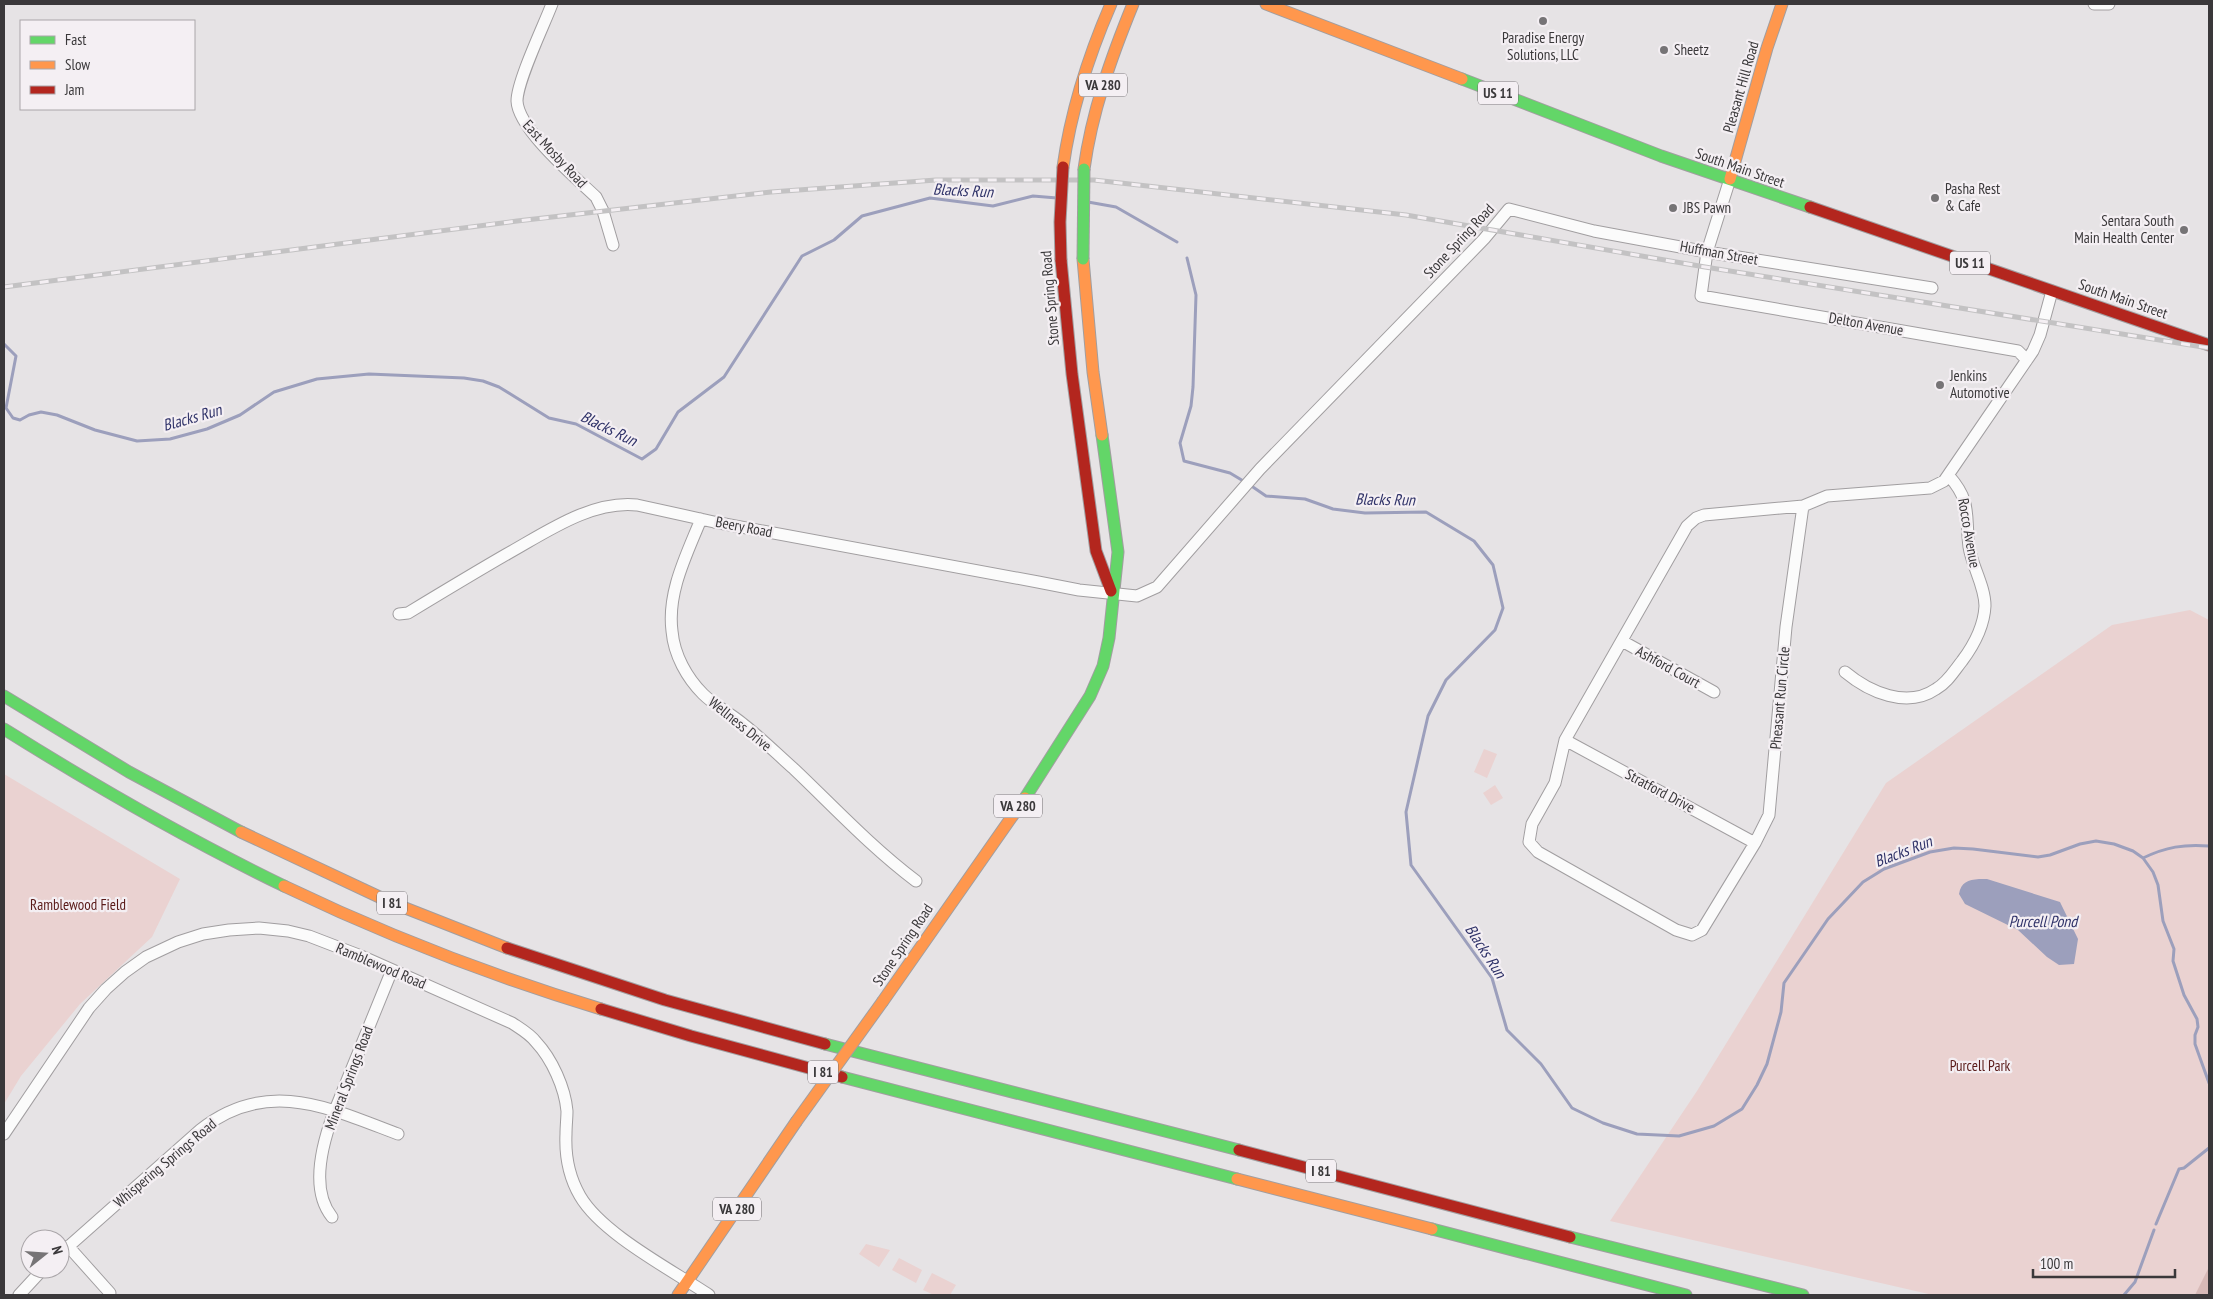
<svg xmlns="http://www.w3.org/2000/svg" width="2213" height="1299" font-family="'PT Sans Narrow',sans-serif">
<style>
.green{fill:#ead2d1}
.forest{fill:#d7b9b7}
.water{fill:#9c9fbc}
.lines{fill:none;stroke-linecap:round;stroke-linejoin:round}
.stream{stroke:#9c9fbc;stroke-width:3}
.street-casing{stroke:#a19ea0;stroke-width:13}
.fast-casing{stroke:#a19ea0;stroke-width:13}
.slow-casing{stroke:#a19ea0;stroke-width:13}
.jam-casing{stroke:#a19ea0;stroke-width:13}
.street{stroke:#fbfbfb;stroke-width:11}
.fast{stroke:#63d668;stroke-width:11}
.slow{stroke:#ff974d;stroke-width:11}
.jam{stroke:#b3261e;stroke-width:11}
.rail-casing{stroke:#c3c2c3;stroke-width:5}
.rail{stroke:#f4eff3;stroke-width:3;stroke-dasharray:9;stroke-linecap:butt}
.fast-bridge-casing{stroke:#a19ea0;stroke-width:13;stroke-linecap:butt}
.slow-bridge-casing{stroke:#a19ea0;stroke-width:13;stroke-linecap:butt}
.jam-bridge-casing{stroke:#a19ea0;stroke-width:13;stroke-linecap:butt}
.fast-bridge{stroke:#63d668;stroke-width:11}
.slow-bridge{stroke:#ff974d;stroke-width:11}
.jam-bridge{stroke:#b3261e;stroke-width:11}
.poi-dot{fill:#767476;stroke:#f4eff3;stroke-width:2}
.labels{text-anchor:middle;stroke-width:4.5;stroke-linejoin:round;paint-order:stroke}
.shield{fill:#f4eff3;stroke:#726f72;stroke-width:1}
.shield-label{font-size:14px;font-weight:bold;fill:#3a383a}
.poi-label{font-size:15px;fill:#3a383a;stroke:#f4eff3;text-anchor:start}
.street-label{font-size:15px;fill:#3a383a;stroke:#f4eff3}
.park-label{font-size:15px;fill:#5a1b19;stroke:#f4eff3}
.water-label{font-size:16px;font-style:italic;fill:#303369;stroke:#f4eff3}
</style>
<rect width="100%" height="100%" fill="#e6e3e5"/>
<path class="green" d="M2190,610l19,10v663l-6,12h-270l-323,-74 87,-130 189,-308 226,-158z
M1484,749l13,5 -10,24 -13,-6z
M4,774l176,105 -28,58 -72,67 -59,72 -17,28z
M1495,785l8,13 -12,7 -8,-12z
M866,1244l24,6 -11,17 -20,-13z
M899,1258l23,12 -6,13 -24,-13z
M932,1273l24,12 -6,10h-16l-11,-5z"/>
<path class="forest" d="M2209,1267v28h-14z"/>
<path class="water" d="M1979,879h8l73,23 18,37 -4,25 -15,1 -12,-8 -29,-27 -53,-26 -6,-10c2,-12 9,-14 20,-15z"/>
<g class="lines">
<path class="stream" d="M1088,202l28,5 61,35
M1187,258l9,37 -3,92 -2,19 -11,37 4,18 46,12 15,9
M4,344l12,12 -10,52 7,10 7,2 9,-5 12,-3 16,3 38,15 42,11 33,-2 37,-10 33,-14 34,-23 43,-13 52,-5 95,4 19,3 16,6 50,31 27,6 66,35 14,-10 22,-37 46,-35 78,-121 32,-16 28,-24 68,-18 63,8 40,-10 24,2
M1250,485l16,11 39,3 28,10 32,4 61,-1 48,29 19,24 10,43 -8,22 -49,50 -18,36 -22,96 5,53 81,113 15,52 34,34 31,44 31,15 34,11 42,2 35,-10 28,-17 15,-24 10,-21 14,-52 3,-29 44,-64 35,-37 21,-13 46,-17 24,-4 19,1 65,8 12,-2 30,-11 16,-3 18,3 19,7 10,7c23,-11 41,-14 66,-12
M2143,858l10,14 5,13 5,36 11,28 -1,12 11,34 13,24 1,8 -3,8v9l14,39
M2156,1224l23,-55 5,-1 25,-20
M2124,1295l11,-13 19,-52"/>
<g class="street-casing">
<path id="street" d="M552,4c-8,21 -35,77 -35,97 1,28 58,76 79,96l7,14 10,34
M2094,4h15
M1730,179l-23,73 -6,44 317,55 9,9
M1803,506l-17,121 -17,188 -14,28 -53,87 -10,5 -16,-5 -138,-78 -9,-10 3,-18 23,-41 10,-43 122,-214 9,-8 8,-3z
M1803,506l24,-10 103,-8 14,-7 89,-130 7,-16 12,-44
M701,519c-14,35 -34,73 -29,112 2,24 15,47 31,63 12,12 27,19 40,30 17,13 34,30 51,45 40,38 77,78 122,112
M399,614l9,-1c33,-20 66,-40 99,-59 38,-21 84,-54 130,-49l77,17 324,60 41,8 58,6 20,-9 103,-118 224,-230 25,-30 85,22 113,21 225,36
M1622,641l92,51
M1845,672c24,20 62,37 91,17 11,-6 18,-18 26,-28 12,-16 22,-35 23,-55 0,-20 -13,-40 -16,-59 -4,-32 3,-45 -20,-71
M1565,740l190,103
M4,1134l85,-126 17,-19 19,-17 21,-15 32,-15 25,-8 26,-4 30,-2 29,3 21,5 52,20 151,67c9,6 18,11 24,19 16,17 29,46 31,69 0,7 -1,15 -1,23 -1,21 3,43 14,62 22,38 92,74 129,99
M332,1217c-22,-27 -10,-72 1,-102l59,-145
M68,1246l42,47
M60,1254l140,-124c67,-53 129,-22 198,4
M19,1295l24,-26"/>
</g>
<g class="fast-casing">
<path id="fast" d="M1462,79l199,77 149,51
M4,696l125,76 112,60
M4,729c91,57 183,110 280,157
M1025,798l65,-102 13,-30 6,-28 9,-86 -16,-117
M825,1044l414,106
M842,1077l395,102
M1432,1229l254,66
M1570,1237l233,58"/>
</g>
<g class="slow-casing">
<path id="slow" d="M1266,4l196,75
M1063,167c8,-57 25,-110 48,-163
M1084,169c8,-58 27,-111 49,-165
M1730,179l37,-131 15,-44
M1083,259l10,113 9,63
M241,832l149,70 117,46
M284,886c102,49 208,90 317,123
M883,1001l142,-203
M1237,1179l195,50
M678,1295l118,-173"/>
</g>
<g class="jam-casing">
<path id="jam" d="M1810,207l399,138
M1061,260l11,114 24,177 15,40
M507,948l158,52 160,44
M601,1009l90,27 151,41
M1239,1150l331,87"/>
</g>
<use href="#street" class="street"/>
<use href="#fast" class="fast"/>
<use href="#slow" class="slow"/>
<use href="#jam" class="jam"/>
<g class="rail-casing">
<path id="rail" d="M4,287l513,-66 254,-29 165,-12h158l312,35 299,52 504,81"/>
</g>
<use href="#rail" class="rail"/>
<g class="fast-bridge-casing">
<path id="fast-bridge" d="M1083,259l1,-90"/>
</g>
<g class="slow-bridge-casing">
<path id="slow-bridge" d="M796,1122l87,-121"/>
</g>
<g class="jam-bridge-casing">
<path id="jam-bridge" d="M1061,260l-1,-38 3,-55"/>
</g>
<use href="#fast-bridge" class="fast-bridge"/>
<use href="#slow-bridge" class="slow-bridge"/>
<use href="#jam-bridge" class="jam-bridge"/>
</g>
<g class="poi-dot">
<circle cx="1543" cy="21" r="5"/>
<circle cx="1664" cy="50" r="5"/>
<circle cx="1935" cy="198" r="5"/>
<circle cx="1673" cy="208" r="5"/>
<circle cx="2184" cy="230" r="5"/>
<circle cx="1940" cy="385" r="5"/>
</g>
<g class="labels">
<g class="shield">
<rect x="1079" y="73.5" width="48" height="23" rx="4"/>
<rect x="1478" y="81.5" width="40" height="23" rx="4"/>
<rect x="1950" y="251.5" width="40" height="23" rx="4"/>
<rect x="994" y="794.5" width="48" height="23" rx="4"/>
<rect x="377" y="891.5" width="30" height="23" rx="4"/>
<rect x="808" y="1060.5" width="30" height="23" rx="4"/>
<rect x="1306" y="1159.5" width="30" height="23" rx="4"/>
<rect x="713" y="1197.5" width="48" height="23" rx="4"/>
</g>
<g class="shield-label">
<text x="1103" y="90">VA 280</text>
<text x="1498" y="98">US 11</text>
<text x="1970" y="268">US 11</text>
<text x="1018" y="811">VA 280</text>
<text x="392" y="908">I 81</text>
<text x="823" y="1077">I 81</text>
<text x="1321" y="1176">I 81</text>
<text x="737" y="1214">VA 280</text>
</g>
<g class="poi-label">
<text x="1543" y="43" text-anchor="middle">Paradise Energy<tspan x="1543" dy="17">Solutions, LLC</tspan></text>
<text x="1674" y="55">Sheetz</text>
<text x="1945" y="194">Pasha Rest<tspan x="1945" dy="17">&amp; Cafe</tspan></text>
<text x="1683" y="213">JBS Pawn</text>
<text x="2174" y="226" text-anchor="end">Sentara South<tspan x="2174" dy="17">Main Health Center</tspan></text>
<text x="1950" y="381">Jenkins<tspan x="1950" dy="17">Automotive</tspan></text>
</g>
<g class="street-label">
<text transform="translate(1741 87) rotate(-74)" y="5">Pleasant Hill Road</text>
<text transform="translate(555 154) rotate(47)" y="5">East Mosby Road</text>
<text transform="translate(1740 168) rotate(19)" y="5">South Main Street</text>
<text transform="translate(1459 241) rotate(-47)" y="5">Stone Spring Road</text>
<text transform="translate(1719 253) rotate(10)" y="5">Huffman Street</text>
<text transform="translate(1050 298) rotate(-95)" y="5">Stone Spring Road</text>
<text transform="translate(2123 299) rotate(19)" y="5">South Main Street</text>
<text transform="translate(1866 324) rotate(10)" y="5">Delton Avenue</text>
<text transform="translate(744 527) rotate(11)" y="5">Beery Road</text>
<text transform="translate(1969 533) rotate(80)" y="5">Rocco Avenue</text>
<text transform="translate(1668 667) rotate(29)" y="5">Ashford Court</text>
<text transform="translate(1780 698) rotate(-85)" y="5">Pheasant Run Circle</text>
<text transform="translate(740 724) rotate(39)" y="5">Wellness Drive</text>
<text transform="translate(1660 791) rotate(28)" y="5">Stratford Drive</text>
<text transform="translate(903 945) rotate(-56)" y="5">Stone Spring Road</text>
<text transform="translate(381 966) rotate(23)" y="5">Ramblewood Road</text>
<text transform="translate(349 1078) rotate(-69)" y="5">Mineral Springs Road</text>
<text transform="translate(165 1163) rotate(-40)" y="5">Whispering Springs Road</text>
</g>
<g class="park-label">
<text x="78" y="910">Ramblewood Field</text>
<text x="1980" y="1071">Purcell Park</text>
</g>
<g class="water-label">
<text transform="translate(963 190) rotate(3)" y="6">Blacks Run</text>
<text transform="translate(192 417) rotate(-16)" y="6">Blacks Run</text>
<text transform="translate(609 428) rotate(26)" y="6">Blacks Run</text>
<text transform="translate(1385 499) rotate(1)" y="6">Blacks Run</text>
<text transform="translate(1903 851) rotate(-21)" y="6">Blacks Run</text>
<text x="2043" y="927">Purcell Pond</text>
<text transform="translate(1486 951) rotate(57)" y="6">Blacks Run</text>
</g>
</g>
<rect width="2213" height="1299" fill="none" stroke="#3a383a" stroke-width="10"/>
<rect x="20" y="20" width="175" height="90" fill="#f4eff3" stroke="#aaa6a9"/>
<rect x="30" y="36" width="25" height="8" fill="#63d668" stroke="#aaa6a9"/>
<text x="65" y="45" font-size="15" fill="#3a383a">Fast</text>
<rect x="30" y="61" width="25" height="8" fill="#ff974d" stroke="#aaa6a9"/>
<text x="65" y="70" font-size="15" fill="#3a383a">Slow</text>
<rect x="30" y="86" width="25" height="8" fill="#b3261e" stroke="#aaa6a9"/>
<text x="65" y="95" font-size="15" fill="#3a383a">Jam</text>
<g transform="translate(45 1254) rotate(73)"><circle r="24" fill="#f4eff3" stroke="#aaa6a9"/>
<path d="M0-4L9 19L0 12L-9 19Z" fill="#767476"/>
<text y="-8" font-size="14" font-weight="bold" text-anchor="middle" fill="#3a383a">N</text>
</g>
<path d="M2033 1269v8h142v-8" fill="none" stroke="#3a383a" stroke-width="2.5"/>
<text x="2040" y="1269" font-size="15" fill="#3a383a" stroke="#f4eff3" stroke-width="4" paint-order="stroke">100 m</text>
</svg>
